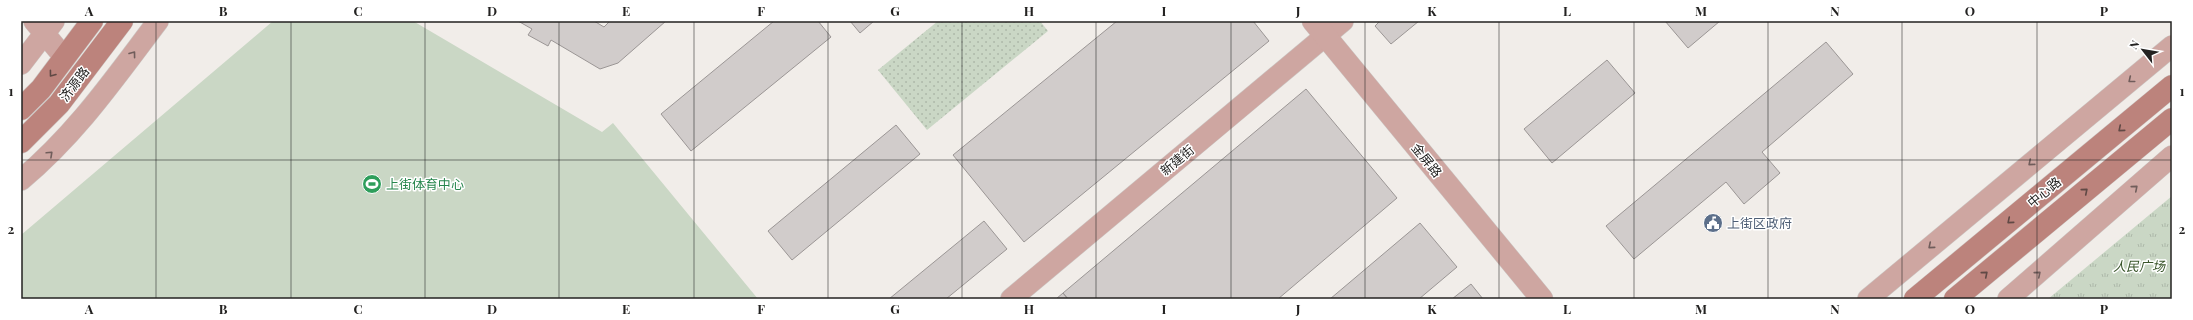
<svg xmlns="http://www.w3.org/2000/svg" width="2193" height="320" font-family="'Playfair Display','Noto Sans SC',serif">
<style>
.grass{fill:url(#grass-dots)}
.park{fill:url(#park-tufts)}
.pitch{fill:#cad7c5}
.building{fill:#d1cccb;stroke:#9b9695}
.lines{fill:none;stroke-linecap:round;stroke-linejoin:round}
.minor-casing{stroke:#ccc8c5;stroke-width:22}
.tertiary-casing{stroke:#ccc8c5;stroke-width:23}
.secondary-casing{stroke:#ccc8c5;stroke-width:23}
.minor{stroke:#cea6a1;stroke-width:21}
.tertiary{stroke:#cea6a1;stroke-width:22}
.secondary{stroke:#bc837c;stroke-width:22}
.oneway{stroke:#705d5b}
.oneway2{stroke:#604945}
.grid{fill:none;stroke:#232221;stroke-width:1;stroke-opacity:0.55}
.labels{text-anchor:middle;stroke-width:3;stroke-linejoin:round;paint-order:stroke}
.street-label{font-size:13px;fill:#232221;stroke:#fff}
.leisure-label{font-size:13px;fill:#27864d;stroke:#fff;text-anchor:start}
.service-label{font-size:13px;fill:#4e5e75;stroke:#fff;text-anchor:start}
.park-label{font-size:13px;font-style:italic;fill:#385429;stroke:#fff}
.neatline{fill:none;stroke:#232221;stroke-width:1.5}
.grid-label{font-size:13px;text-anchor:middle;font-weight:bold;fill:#232221}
</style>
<defs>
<pattern id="grass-dots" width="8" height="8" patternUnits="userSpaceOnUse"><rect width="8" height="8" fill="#cad7c5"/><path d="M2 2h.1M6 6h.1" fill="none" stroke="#adb8a9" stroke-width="1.8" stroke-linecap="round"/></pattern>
<pattern id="park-tufts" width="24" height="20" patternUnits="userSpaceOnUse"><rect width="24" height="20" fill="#cad7c5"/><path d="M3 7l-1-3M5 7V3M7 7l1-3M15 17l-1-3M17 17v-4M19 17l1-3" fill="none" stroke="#adb8a9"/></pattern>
</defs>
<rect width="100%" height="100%" fill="#f1ede9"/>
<path class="grass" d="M938,21h102l8,10 -121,99 -49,-60z"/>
<path class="park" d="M2172,196v103h-124z"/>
<path class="pitch" d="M273,21h140l189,111 11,-9 145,176h-737v-64z"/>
<path class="building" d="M518,21h76l10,6 6,-6h56l-48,42 -18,6 -49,-29 -3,6 -20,-11 4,-6z
M774,21h44l13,16 -140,114 -30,-37z
M850,21h24l-14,12z
M1117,21h136l16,20 -245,201 -71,-87z
M1380,21h39l-28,23 -16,-18z
M1665,21h55l-32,27z
M1826,42l27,32 -91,78 18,21 -36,31 -18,-22 -92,77 -28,-33z
M1607,60l28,33 -83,70 -28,-34z
M1306,89l91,109 -119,101h-210l-5,-6z
M896,125l24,29 -128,106 -24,-29z
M984,221l23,28 -61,50h-57z
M1420,223l37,44 -38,32h-89z
M1471,284l12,15h-31z
M1063,293l5,6h-12z"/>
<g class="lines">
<g class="minor-casing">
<path id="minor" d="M34,21l30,36
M21,64l33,-43
M21,180c56,-47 93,-101 137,-159
M1011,299l332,-278
M1868,299l304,-253
M2008,299l164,-143"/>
</g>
<g class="tertiary-casing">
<path id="tertiary" d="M1313,21l229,278"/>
</g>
<g class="secondary-casing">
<path id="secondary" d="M21,109l20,-20 51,-68
M21,142l38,-38 63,-83
M1915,299l257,-213
M1955,299l217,-180"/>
</g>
<use href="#minor" class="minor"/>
<use href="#tertiary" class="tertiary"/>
<use href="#secondary" class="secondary"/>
</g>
<defs><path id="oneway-chevron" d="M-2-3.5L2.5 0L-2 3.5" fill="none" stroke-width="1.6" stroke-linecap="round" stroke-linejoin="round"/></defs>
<g class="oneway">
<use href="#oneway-chevron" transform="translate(133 54) rotate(-53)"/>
<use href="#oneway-chevron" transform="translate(2131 80) rotate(141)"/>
<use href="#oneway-chevron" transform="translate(50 154) rotate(-43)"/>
<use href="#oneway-chevron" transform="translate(2031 163) rotate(140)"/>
<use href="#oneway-chevron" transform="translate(2135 188) rotate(-41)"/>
<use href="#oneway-chevron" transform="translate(1931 246) rotate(140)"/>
<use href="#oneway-chevron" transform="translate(2038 274) rotate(-41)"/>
</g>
<g class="oneway2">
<use href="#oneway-chevron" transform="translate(52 74) rotate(127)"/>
<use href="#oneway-chevron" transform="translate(2121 129) rotate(140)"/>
<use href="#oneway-chevron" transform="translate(2085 191) rotate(-40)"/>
<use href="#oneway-chevron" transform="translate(2010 221) rotate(140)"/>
<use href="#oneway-chevron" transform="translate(1985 274) rotate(-40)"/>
</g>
<path class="grid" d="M156,21v278M291,21v278M425,21v278M559,21v278M694,21v278M828,21v278M962,21v278M1096,21v278M1231,21v278M1365,21v278M1499,21v278M1634,21v278M1768,21v278M1902,21v278M2037,21v278M21,160h2151"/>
<defs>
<g id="stadium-disc" transform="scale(1)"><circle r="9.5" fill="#2e9e5b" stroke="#fff"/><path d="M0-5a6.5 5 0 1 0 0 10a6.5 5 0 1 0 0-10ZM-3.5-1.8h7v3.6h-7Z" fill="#fff"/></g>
<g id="civic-disc" transform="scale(1)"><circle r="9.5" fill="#5c6f8a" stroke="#fff"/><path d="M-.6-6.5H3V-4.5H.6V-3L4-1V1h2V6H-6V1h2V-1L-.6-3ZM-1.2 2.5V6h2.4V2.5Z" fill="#fff"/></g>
</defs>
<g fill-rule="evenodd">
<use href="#stadium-disc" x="372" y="184"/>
<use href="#civic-disc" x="1713" y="223"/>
</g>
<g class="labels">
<g class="street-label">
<text transform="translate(74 84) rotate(-53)" y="5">济源路</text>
<text transform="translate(1177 160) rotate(-40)" y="5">新建街</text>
<text transform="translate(1427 160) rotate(51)" y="5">金屏路</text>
<text transform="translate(2044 192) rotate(-40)" y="5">中心路</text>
</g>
<g class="leisure-label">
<text x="386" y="189">上街体育中心</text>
</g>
<g class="service-label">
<text x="1727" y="228">上街区政府</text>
</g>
<g class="park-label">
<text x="2139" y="271">人民广场</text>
</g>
</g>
<rect width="2193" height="320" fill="none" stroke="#ffffff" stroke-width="44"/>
<g transform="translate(2143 50) rotate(301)" stroke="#ffffff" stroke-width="3" paint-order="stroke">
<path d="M0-3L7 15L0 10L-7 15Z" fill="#232221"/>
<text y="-6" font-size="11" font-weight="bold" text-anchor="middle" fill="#232221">N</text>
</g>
<rect x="22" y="22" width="2149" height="276" class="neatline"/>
<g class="grid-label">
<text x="89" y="16">A</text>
<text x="223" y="16">B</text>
<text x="358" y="16">C</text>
<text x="492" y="16">D</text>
<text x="626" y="16">E</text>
<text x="761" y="16">F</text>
<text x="895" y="16">G</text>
<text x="1029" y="16">H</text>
<text x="1164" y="16">I</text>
<text x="1298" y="16">J</text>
<text x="1432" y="16">K</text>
<text x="1567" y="16">L</text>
<text x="1701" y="16">M</text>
<text x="1835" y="16">N</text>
<text x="1970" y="16">O</text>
<text x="2104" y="16">P</text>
<text x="11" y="96">1</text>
<text x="2182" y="96">1</text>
<text x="11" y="234">2</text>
<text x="2182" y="234">2</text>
<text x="89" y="314">A</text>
<text x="223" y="314">B</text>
<text x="358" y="314">C</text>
<text x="492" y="314">D</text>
<text x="626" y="314">E</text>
<text x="761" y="314">F</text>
<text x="895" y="314">G</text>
<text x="1029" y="314">H</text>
<text x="1164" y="314">I</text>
<text x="1298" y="314">J</text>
<text x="1432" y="314">K</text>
<text x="1567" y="314">L</text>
<text x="1701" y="314">M</text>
<text x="1835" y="314">N</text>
<text x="1970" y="314">O</text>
<text x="2104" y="314">P</text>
</g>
</svg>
